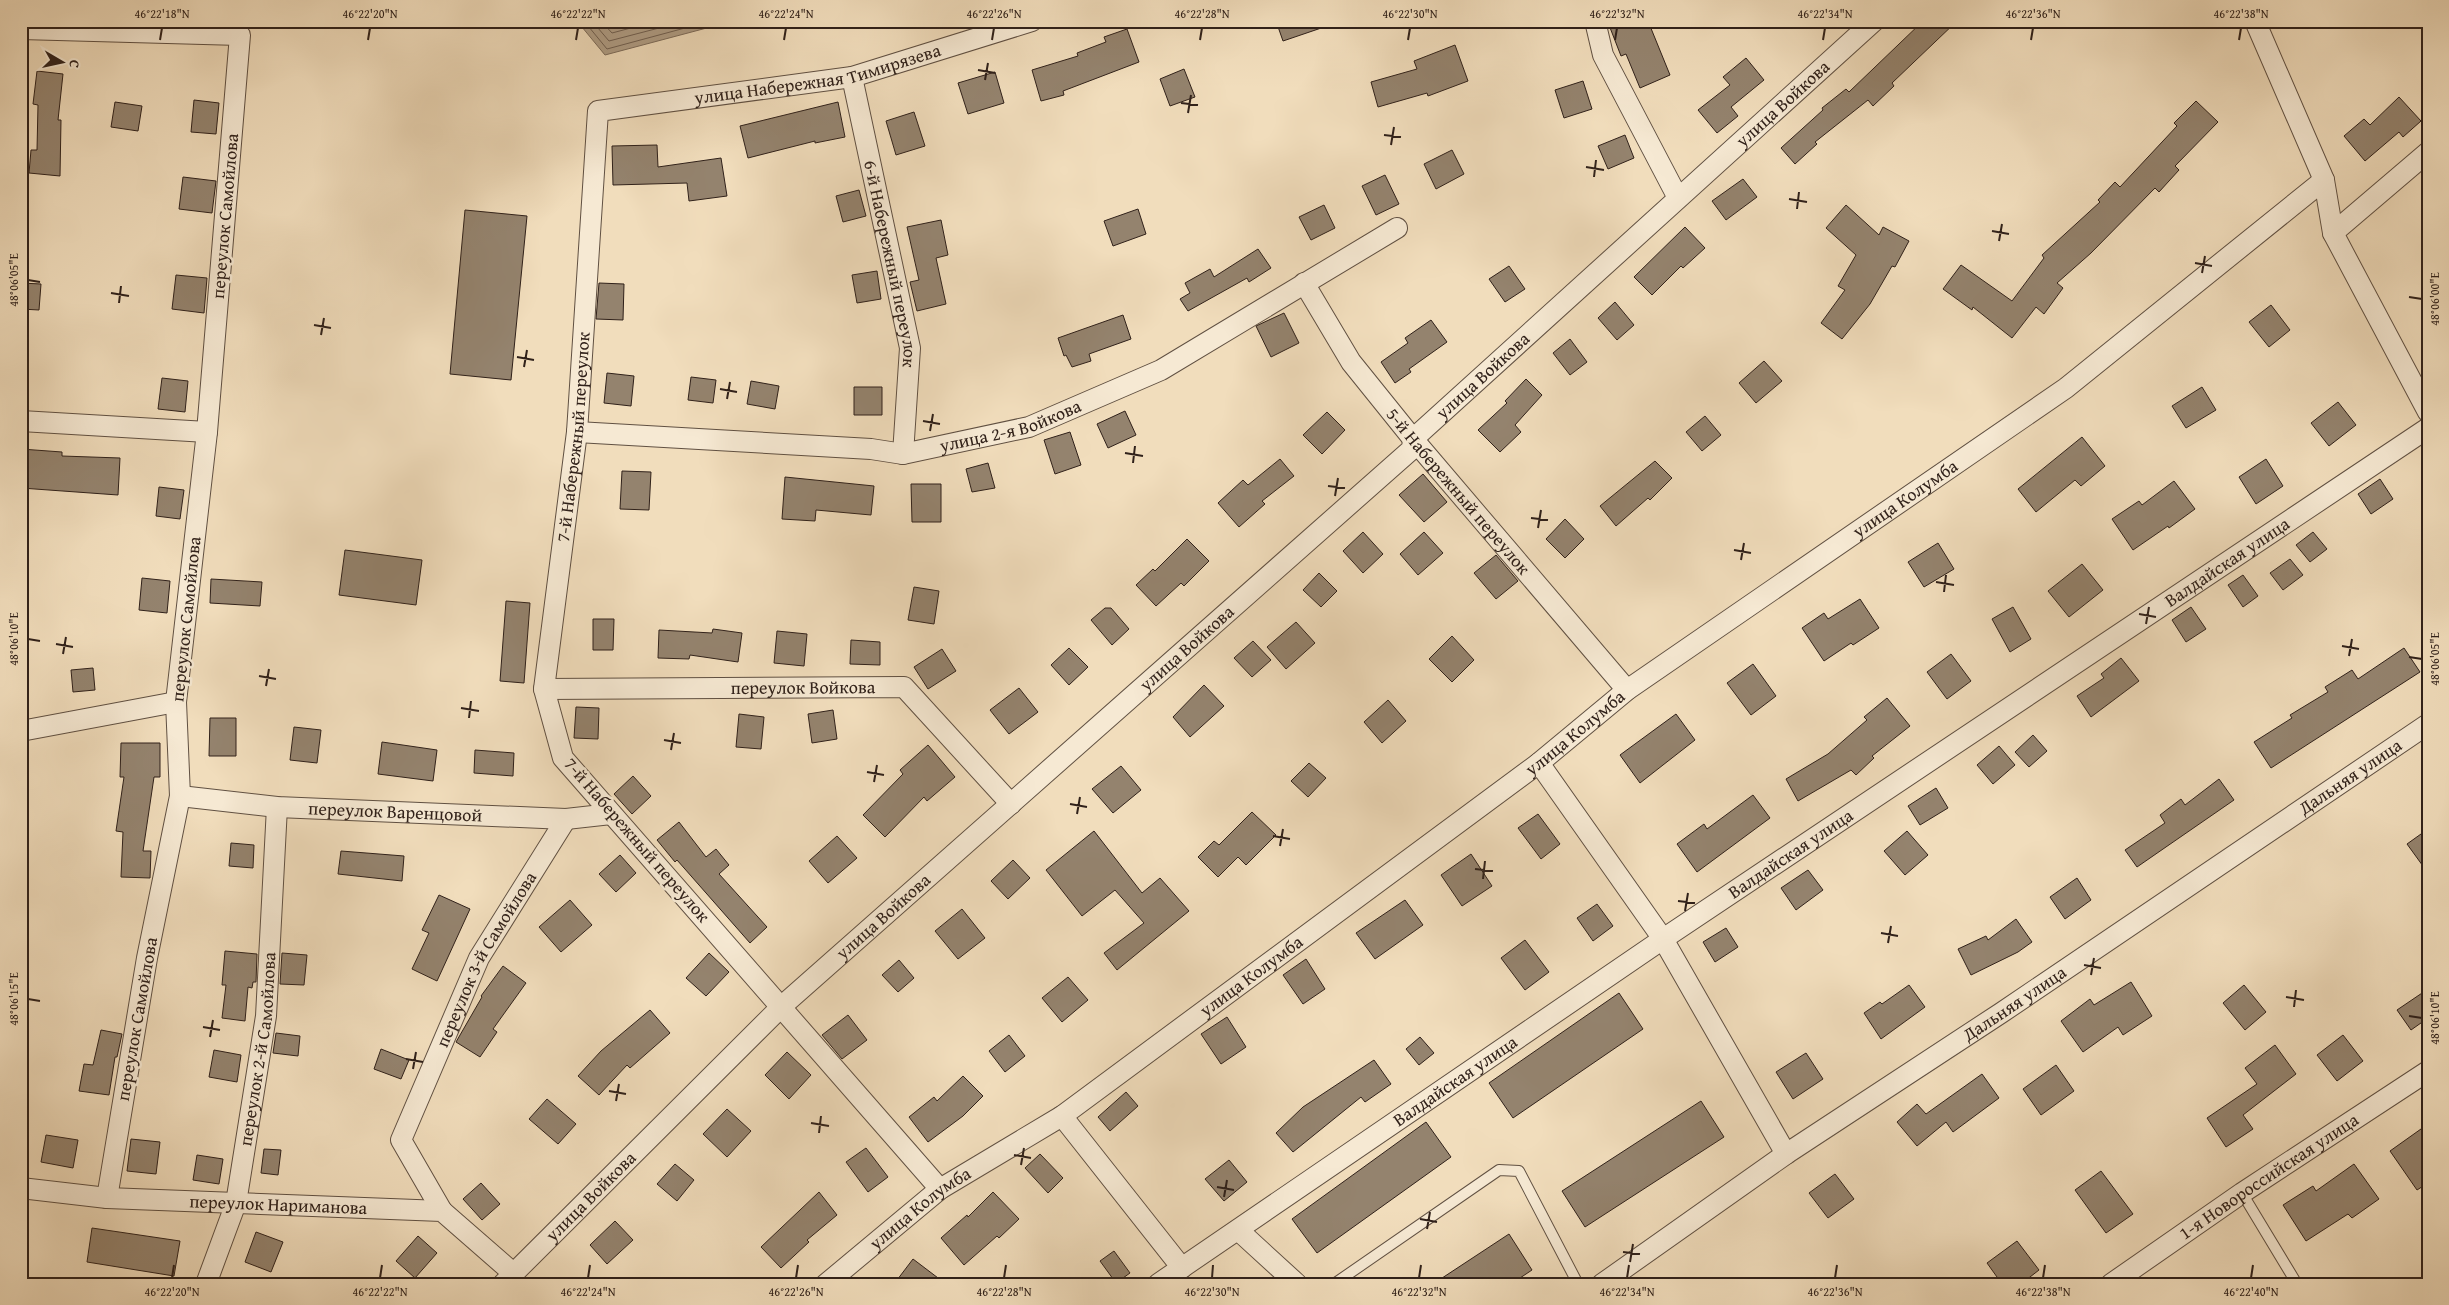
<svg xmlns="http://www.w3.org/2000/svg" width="2449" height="1305" font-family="'Gentium Book Plus',serif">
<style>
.water{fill:#af9d85;stroke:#7c6b5a}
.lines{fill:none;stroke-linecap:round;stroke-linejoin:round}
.shore{stroke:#705f50;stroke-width:1}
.building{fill:#94836e;stroke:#30211a}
.lane-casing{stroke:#605042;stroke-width:12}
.street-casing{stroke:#605042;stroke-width:22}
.lane{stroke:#f6e9d3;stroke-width:10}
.street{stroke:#f6e9d3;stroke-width:20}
.ticks{fill:none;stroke:#30211a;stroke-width:2}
.labels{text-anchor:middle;stroke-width:5;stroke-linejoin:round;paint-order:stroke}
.street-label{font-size:18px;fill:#30211a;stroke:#f6e9d3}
.neatline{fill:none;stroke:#30211a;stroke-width:2}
.ticks-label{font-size:12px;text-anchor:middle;fill:#30211a}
</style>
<rect width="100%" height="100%" fill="#f1ddbc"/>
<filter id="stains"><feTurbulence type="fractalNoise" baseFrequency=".004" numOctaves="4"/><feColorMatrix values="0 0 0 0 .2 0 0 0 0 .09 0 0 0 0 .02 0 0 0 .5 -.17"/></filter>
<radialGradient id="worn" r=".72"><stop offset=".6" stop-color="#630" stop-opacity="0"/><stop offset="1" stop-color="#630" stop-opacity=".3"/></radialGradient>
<path class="water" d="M577,21h156l-128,34z"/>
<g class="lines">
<path class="shore" d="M584,21l23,28 104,-28
M592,21l17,20 77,-20
M601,21l11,12 45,-12"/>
</g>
<path class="building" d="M1276,21h56l1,3 -50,17z
M1619,21h29l22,54 -30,13 -14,-34 -5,2 -12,-31z
M1923,21h34l-65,62 2,3 -21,20 -5,-6 -53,42 2,2 -22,20 -14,-16 42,-38 -1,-2 24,-19 3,3z
M1127,29l12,33 -76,29 1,4 -23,6 -9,-31 46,-14 -1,-3 29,-11 -2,-5z
M1455,45l13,36 -40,15 -1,-3 -49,14 -7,-25 46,-13 -3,-8z
M1746,58l18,22 -33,27 7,9 -21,17 -19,-23 32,-25 -7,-8z
M1184,69l11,28 -25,9 -10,-27z
M37,71l26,3 -5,46h3l-1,56 -31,-3 2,-23h6l1,-45 -5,-1z
M995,72l9,31 -36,11 -10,-31z
M1583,81l9,28 -28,9 -9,-28z
M2399,97l22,24 -18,16 -4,-5 -34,29 -21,-25 20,-17 6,6z
M194,100l25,3 -3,31 -25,-2z
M2196,101l22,21 -43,44 4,4 -20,22 -4,-4 -64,65 -34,30 6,5 -19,26 -8,-7 -24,31 -39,-31 -1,3 -29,-21 18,-24 51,36 32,-43 -2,-3 58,-53 -2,-2 17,-18 5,5 57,-61 -3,-3z
M115,102l27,4 -4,25 -27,-4z
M838,102l7,35 -30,6v-2l-67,17 -8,-32z
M914,112l11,34 -29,9 -10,-34z
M1625,135l9,23 -26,11 -10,-23z
M657,145l1,22 63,-9 6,38 -38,5 -2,-18 -74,2 -1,-39z
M1452,150l12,24 -28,15 -12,-25z
M1385,175l14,29 -23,11 -14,-29z
M183,177l33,4 -4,32 -33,-4z
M1743,179l14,18 -31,23 -14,-19z
M859,190l7,26 -23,6 -7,-26z
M1324,205l11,23 -24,12 -12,-23z
M1846,205l33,30 4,-8 26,14 -14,26 -3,-1 -22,38 -28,35 -21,-16 24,-33 -7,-4 18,-31 -30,-27z
M1138,209l8,25 -33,12 -9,-25z
M465,210l62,6 -16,164 -61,-6z
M941,220l7,35 -12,3 10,46 -29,7 -7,-29 9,-2 -12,-53z
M1685,227l20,21 -22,20 -2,-2 -29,29 -18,-18z
M1258,249l13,19 -22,14 -2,-4 -59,33 -8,-12 10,-6 -5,-10 25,-14 4,8z
M1509,266l16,23 -20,13 -16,-23z
M877,271l4,28 -24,4 -5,-28z
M176,275l31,3 -3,35 -32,-4z
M21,283l20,1 -2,26 -18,-1z
M599,283l25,1 -1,36 -27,-1z
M1615,302l19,23 -17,15 -19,-22z
M2271,305l19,25 -21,17 -20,-25z
M1284,313l15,30 -28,14 -15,-31z
M1123,315l8,24 -42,15 2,7 -19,6 -6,-12 -2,1 -6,-18z
M1431,320l16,22 -38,27 2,3 -16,11 -14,-21 27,-19 -3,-5z
M1570,339l17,23 -17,13 -17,-22z
M1764,361l18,20 -26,22 -17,-20z
M607,373l27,3 -3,30 -27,-3z
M691,377l25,3 -3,23 -25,-3z
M162,378l26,3 -3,31 -27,-3z
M1526,379l16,16 -27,30 6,7 -21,20 -22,-22 29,-27 -2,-2z
M751,381l28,5 -4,23 -28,-5z
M854,387h28v28h-28z
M2202,387l14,23 -30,18 -14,-22z
M2338,402l18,23 -27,21 -18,-23z
M1125,411l11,24 -28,13 -11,-24z
M1327,412l18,18 -23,24 -19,-19z
M1705,416l16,19 -19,16 -16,-19z
M1070,432l11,33 -26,9 -11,-34z
M2082,437l23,29 -24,20 -6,-6 -39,32 -18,-23z
M21,449l41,3v4l58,2 -2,37 -97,-7z
M1280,459l14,17 -32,25 3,3 -26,23 -21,-24 25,-23 5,5z
M2266,459l17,27 -27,18 -17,-27z
M1655,461l17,17 -22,22 -2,-2 -32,28 -16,-20z
M988,463l7,25 -23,4 -6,-23z
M622,471l29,1 -2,38 -29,-1z
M1423,474l24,28 -23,20 -25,-27z
M785,477l89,9 -3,29 -55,-5 -1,11 -33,-2z
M2380,479l13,20 -22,15 -13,-20z
M2174,481l21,28 -26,19 -1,-2 -35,24 -21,-31 27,-18 3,4z
M911,484h30v38h-29z
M159,487l25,3 -4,29 -24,-3z
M1565,519l19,20 -19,19 -19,-19z
M1363,532l20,22 -20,19 -20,-22z
M1424,532l19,21 -25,22 -18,-21z
M2313,532l14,17 -17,13 -14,-17z
M1187,539l22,22 -25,25 -3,-3 -25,23 -20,-21 17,-16 2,2z
M1938,543l16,26 -30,18 -16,-25z
M345,550l77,10 -6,45 -77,-10z
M1496,555l22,26 -22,18 -22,-26z
M2290,559l13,16 -20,15 -13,-17z
M2082,564l21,26 -34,27 -21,-26z
M1319,573l18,18 -16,16 -18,-17z
M2243,575l15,21 -15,11 -15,-22z
M142,578l28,3 -3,32 -28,-3z
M211,579l51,3 -2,24 -50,-3z
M914,587l25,4 -5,33 -26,-4z
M1860,599l19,29 -26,17 -2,-2 -27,18 -22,-33 22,-15 4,6z
M506,601l24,2 -6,80 -24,-2z
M2013,607l18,32 -21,13 -18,-33z
M2191,607l15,22 -20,13 -14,-22z
M1105,608h6l18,21 -17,16 -21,-25z
M593,619h21l-1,31h-20z
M1296,622l19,21 -29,26 -19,-22z
M713,629l29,4 -4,29 -48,-7 -1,4 -31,-1 1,-28 53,3z
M777,631l30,3 -3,32 -30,-3z
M1452,636l22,24 -22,22 -23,-23z
M851,640l29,2v23l-30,-1z
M1253,641l18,19 -19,17 -18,-19z
M1069,648l19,19 -19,18 -18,-20z
M2404,648l16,24 -149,96 -17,-26 38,-24 -2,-3 38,-23 -3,-5 27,-17 6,9z
M942,649l14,22 -28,18 -14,-22z
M1951,654l20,27 -24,18 -20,-27z
M2121,658l18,23 -48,36 -14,-21 27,-18 -3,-4z
M1753,664l23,32 -25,19 -24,-32z
M93,668l2,22 -22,2 -2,-22z
M1204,685l20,21 -34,31 -17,-20z
M1019,688l19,24 -29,22 -19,-24z
M1887,698l23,28 -38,30 2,2 -18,17 -5,-5 -53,31 -12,-22 42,-25 39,-34 -3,-3z
M1388,700l18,21 -24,22 -18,-21z
M576,707l23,1 -1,31 -24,-1z
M833,710l4,29 -25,4 -4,-29z
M739,714l25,3 -3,32 -25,-2z
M1676,714l19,26 -55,43 -20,-28z
M210,718h26v38h-27z
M294,727l27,3 -4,33 -27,-3z
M2033,735l14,16 -18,16 -14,-15z
M382,742l55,8 -4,31 -55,-7z
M121,743h39v34h-6l-11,74h8l-1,27 -29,-1 2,-45 -7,-1 8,-54h-4z
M928,745l27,32 -28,24 -3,-4 -39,40 -22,-22 40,-41 -3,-4z
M1999,746l16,19 -22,19 -16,-19z
M475,750l39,3 -1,23 -39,-3z
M1309,763l17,15 -18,19 -17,-16z
M1121,766l20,24 -28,23 -21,-24z
M633,776l18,20 -19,18 -18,-20z
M2219,779l15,21 -97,67 -12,-17 40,-27 -5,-8 21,-16 4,6z
M1936,788l12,20 -28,17 -12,-19z
M1753,795l17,23 -73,54 -20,-28 27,-20 3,5z
M1252,812l24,23 -30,30 -8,-8 -20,20 -20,-20 16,-16 5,4z
M1538,814l22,30 -19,15 -23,-31z
M679,822l27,35 10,-8 13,16 -10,9 48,53 -17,16 -73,-83 -2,2 -18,-22z
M2428,829v44l-21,-29z
M1094,831l48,62 18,-15 29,33 -72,59 -13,-17 40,-30 -29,-33 -33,26 -36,-46z
M1907,831l21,24 -23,20 -21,-24z
M837,836l20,22 -29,25 -19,-22z
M231,843l23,2 -1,23 -24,-2z
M341,851l63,5 -2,25 -64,-7z
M1471,854l21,32 -30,20 -21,-31z
M620,855l16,18 -20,19 -17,-18z
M1013,860l17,18 -22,21 -17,-18z
M1808,870l15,20 -27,20 -15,-22z
M2077,878l14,22 -26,19 -15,-22z
M439,895l31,14 -33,72 -25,-12 17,-36 -7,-3z
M570,900l22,25 -31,27 -22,-25z
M1405,900l18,25 -48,34 -19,-26z
M1597,904l16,22 -20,15 -16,-23z
M962,909l23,29 -27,21 -23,-28z
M2016,919l16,23 -14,10 -47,23 -13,-26 28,-13 2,4z
M1726,928l12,19 -23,15 -12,-20z
M1525,940l24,32 -24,18 -24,-32z
M225,951l32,3 -1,28h-3l-1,6 -4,-1 -3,34 -23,-3 4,-33h-4z
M282,953l25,2 -3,30 -24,-1z
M709,953l20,19 -23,24 -20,-18z
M1306,959l19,30 -22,15 -20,-29z
M899,960l15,18 -16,14 -16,-17z
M503,966l23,17 -33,46 4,3 -17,25 -24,-15 26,-45 -1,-1z
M1068,977l20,23 -26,22 -20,-24z
M2131,982l21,34 -29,19 -5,-8 -35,25 -22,-31 29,-22 4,6z
M1909,985l16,22 -44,32 -17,-26 16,-11 2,2z
M2244,985l22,27 -21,18 -22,-27z
M2428,989v29l-17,12 -14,-20z
M1619,993l24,36 -130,89 -24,-35z
M650,1010l20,23 -40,35 -3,-3 -28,30 -21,-19 23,-25z
M848,1015l19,25 -25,19 -20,-24z
M1227,1017l19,30 -25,17 -20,-30z
M101,1030l21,4 -5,23h-2l-6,38 -30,-4 5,-27 9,1z
M276,1033l24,3 -2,20 -25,-3z
M1009,1035l16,21 -20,16 -16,-21z
M2343,1035l20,26 -26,20 -20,-26z
M1420,1037l14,16 -15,12 -13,-16z
M2275,1045l21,29 -53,41 10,14 -27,18 -19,-29 50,-34 -12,-16z
M381,1049l28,11 -8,19 -27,-10z
M214,1050l27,5 -4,27 -28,-5z
M787,1052l24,23 -22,24 -24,-24z
M1806,1053l17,26 -30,20 -17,-27z
M1374,1060l17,24 -26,18 -4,-5 -68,55 -17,-19 27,-26z
M2056,1065l18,26 -33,24 -18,-26z
M1982,1074l17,24 -46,34 -7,-10 -29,24 -20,-24 20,-18 9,10z
M963,1076l20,20 -20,20 -35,26 -19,-25 25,-20 3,4z
M1126,1092l12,14 -28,25 -12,-14z
M547,1099l29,25 -18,20 -29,-25z
M1701,1101l23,36 -139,90 -23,-36z
M727,1109l24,22 -24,26 -24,-23z
M1426,1122l25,35 -134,96 -25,-34z
M2428,1124v59l-11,7 -27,-39z
M46,1135l32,5 -5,28 -32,-6z
M131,1139l29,3 -4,32 -29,-3z
M866,1148l22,29 -20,15 -22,-30z
M264,1149l17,1 -3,25 -17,-2z
M1040,1154l23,24 -15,15 -23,-25z
M197,1155l26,4 -4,25 -26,-4z
M1229,1160l18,22 -23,19 -19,-22z
M675,1164l19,16 -17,21 -20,-17z
M2354,1164l25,35 -27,19 -4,-4 -42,27 -23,-36 30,-19 3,5z
M2101,1171l32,43 -27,19 -31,-43z
M1835,1174l19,25 -26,19 -19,-25z
M481,1183l19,21 -18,16 -19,-21z
M819,1192l18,23 -30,25 2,2 -28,26 -20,-21z
M993,1192l26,27 -20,19 -2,-2 -33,29 -23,-27 26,-23 1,2z
M615,1221l18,19 -26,24 -17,-19z
M92,1228l88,13 -6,35 -87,-14z
M256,1232l27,10 -12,30 -26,-10z
M1509,1234l23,36 -21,14h-78z
M418,1236l19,17 -22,25 -19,-17z
M2017,1241l22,29 -18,14h-19l-15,-21z
M1114,1251l16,22 -14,10 -16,-22z
M913,1259l33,25h-52z"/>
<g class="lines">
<g class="lane-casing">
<path id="lane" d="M2242,1193l55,91
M1334,1284l165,-114 20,1 59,113"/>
</g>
<g class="street-casing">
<g id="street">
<path d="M1595,21l8,34 75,143"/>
<path d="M2255,21l69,159 9,53 95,179"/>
<path d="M21,29l219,6 -33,397 -31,270 4,94 -33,162 -40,240"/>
<path id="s1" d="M852,77l58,271 -7,106"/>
<path d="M2333,233l95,-81"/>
<path id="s2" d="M1304,283l47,79 62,77 214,251"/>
<path d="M21,421l186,11"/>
<path id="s3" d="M577,432l294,17 32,5 126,-27 132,-57 236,-142"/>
<path id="s4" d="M544,689l360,-2 107,117"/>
<path d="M21,731l155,-29"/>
<path d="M1539,763l124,176 123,215"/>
<path id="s5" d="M180,796l97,11 289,12 45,-5"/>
<path d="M1062,1116l120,152"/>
<path id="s6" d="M21,1188l86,10 335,13 71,62"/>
<path id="s7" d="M940,1189l-377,-431 -19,-69 33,-257 21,-321 254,-34 180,-56"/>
<path id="s8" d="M442,1211l-41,-71 78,-182 87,-139"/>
<path d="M1238,1230l59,54"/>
<path id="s9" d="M206,1284l30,-81 30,-187 11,-209"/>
<path id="s10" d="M503,1284l279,-278 630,-557 1,-10 461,-418"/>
<path id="s11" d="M826,1284l114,-95 122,-73 477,-353 88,-73 439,-302 258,-208"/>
<path id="s12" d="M1158,1284l505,-345 765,-511"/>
<path id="s13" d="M1602,1284l184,-130 215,-141 427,-289"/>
<path id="s14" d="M2111,1284l131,-91 186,-122"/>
</g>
</g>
<use href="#lane" class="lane"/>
<use href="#street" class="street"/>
</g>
<path class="ticks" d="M160,40l2,-12M368,40l2,-12M576,40l2,-12M784,40l2,-12M992,40l2,-12M1200,40l2,-12M1408,40l2,-12M1615,40l2,-12M1823,40l2,-12M2031,40l2,-12M2239,40l2,-12M978,70l17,3M985,80l3,-17M1181,103l17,2M1188,113l3,-18M1384,135l17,2M1391,145l3,-18M1586,167l18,3M1594,177l2,-17M1789,199l18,3M1797,209l2,-17M1992,231l17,3M1999,241l3,-17M2195,263l17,3M2202,273l3,-17M28,280l12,2M111,293l18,3M2409,297l13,2M119,303l2,-17M314,325l17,3M321,335l3,-17M517,357l17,3M524,367l3,-17M720,389l17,3M727,399l3,-17M923,421l17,3M930,431l3,-17M1125,453l18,3M1133,463l2,-17M1328,486l17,2M1335,496l3,-18M1531,518l17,2M1538,528l3,-18M1734,550l17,3M1741,560l3,-17M1936,582l18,3M1944,592l2,-17M2139,614l17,3M2146,624l3,-17M28,639l12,2M56,644l17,3M2342,646l17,3M63,654l3,-17M2349,656l3,-17M2409,657l13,2M259,676l17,3M266,686l3,-17M461,708l18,3M469,718l2,-17M664,740l17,3M671,750l3,-17M867,772l17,3M874,782l3,-17M1070,804l17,3M1077,814l3,-17M1273,836l17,3M1280,846l3,-17M1475,869l18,2M1483,879l2,-18M1678,901l17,2M1685,911l3,-18M1881,933l17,3M1888,943l3,-17M2084,965l17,3M2091,975l3,-17M2286,997l18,3M28,999l12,2M2294,1007l2,-17M2409,1016l13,2M203,1027l17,3M210,1037l3,-17M406,1059l17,3M413,1069l3,-17M609,1091l17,3M616,1101l3,-17M811,1123l18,3M819,1133l2,-17M1014,1155l17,3M1021,1165l3,-17M1217,1187l17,3M1224,1197l3,-17M1420,1219l17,3M1427,1229l3,-17M1623,1252l17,2M1630,1262l3,-18M172,1278l2,-13M380,1278l2,-13M588,1278l2,-13M796,1278l2,-13M1004,1278l2,-13M1212,1278l1,-13M1419,1278l2,-13M1627,1278l2,-13M1835,1278l2,-13M2043,1278l2,-13M2251,1278l2,-13"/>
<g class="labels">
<g class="street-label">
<text dy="6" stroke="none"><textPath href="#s7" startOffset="1448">улица Набережная Тимирязева</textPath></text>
<text dy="6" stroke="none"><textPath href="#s10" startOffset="1744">улица Войкова</textPath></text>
<text transform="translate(225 216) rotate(-85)" y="6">переулок Самойлова</text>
<text dy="6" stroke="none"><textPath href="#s1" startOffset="191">6-й Набережный переулок</textPath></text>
<text dy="6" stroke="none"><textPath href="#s10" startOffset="1339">улица Войкова</textPath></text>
<text dy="6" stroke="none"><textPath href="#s3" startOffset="438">улица 2-я Войкова</textPath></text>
<text dy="6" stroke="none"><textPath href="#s7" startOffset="898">7-й Набережный переулок</textPath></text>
<text dy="6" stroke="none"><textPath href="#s2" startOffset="260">5-й Набережный переулок</textPath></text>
<text dy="6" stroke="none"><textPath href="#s11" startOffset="1336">улица Колумба</textPath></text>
<text dy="6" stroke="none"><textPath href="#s12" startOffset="1290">Валдайская улица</textPath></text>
<text transform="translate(186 619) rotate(-84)" y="6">переулок Самойлова</text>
<text dy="6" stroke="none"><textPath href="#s10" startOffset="934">улица Войкова</textPath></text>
<text dy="6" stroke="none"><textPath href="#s4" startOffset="259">переулок Войкова</textPath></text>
<text dy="6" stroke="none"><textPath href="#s11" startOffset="931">улица Колумба</textPath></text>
<text dy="6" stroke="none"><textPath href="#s13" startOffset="904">Дальняя улица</textPath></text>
<text dy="6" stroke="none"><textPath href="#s5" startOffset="216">переулок Варенцовой</textPath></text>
<text transform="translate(637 840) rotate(49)" y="6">7-й Набережный переулок</text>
<text dy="6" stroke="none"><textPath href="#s12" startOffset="765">Валдайская улица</textPath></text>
<text dy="6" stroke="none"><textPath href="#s10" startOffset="529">улица Войкова</textPath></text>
<text dy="6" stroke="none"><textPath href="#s8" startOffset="282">переулок 3-й Самойлова</textPath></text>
<text dy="6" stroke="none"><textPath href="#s11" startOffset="526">улица Колумба</textPath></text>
<text dy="6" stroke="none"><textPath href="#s13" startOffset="499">Дальняя улица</textPath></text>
<text transform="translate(137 1019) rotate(-80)" y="6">переулок Самойлова</text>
<text dy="6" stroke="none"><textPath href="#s9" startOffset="242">переулок 2-й Самойлова</textPath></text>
<text dy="6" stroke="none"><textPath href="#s12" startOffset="360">Валдайская улица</textPath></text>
<text dy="6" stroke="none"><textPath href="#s14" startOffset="191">1-я Новороссийская улица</textPath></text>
<text dy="6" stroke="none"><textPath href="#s10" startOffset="124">улица Войкова</textPath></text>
<text dy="6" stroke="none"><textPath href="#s6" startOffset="258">переулок Нариманова</textPath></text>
<text dy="6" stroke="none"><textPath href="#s11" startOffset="121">улица Колумба</textPath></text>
</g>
</g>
<rect width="2449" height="1305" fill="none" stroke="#f1ddbc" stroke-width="55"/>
<g transform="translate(62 62) rotate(99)" stroke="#f6e9d3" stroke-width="4" paint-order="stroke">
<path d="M0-4L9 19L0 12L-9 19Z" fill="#30211a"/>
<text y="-8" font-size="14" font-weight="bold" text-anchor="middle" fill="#30211a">С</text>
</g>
<rect x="28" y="28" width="2394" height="1250" class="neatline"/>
<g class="ticks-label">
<text x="162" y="18">46°22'18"N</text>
<text x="370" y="18">46°22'20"N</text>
<text x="578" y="18">46°22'22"N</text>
<text x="786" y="18">46°22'24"N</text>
<text x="994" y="18">46°22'26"N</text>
<text x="1202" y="18">46°22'28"N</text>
<text x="1410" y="18">46°22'30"N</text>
<text x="1617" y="18">46°22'32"N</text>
<text x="1825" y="18">46°22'34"N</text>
<text x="2033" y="18">46°22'36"N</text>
<text x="2241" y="18">46°22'38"N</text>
<text transform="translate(14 280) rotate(-90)" y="4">48°06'05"E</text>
<text transform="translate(2435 299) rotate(-90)" y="4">48°06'00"E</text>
<text transform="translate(14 639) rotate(-90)" y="4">48°06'10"E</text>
<text transform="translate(2435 659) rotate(-90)" y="4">48°06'05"E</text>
<text transform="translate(14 999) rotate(-90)" y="4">48°06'15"E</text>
<text transform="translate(2435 1018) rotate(-90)" y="4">48°06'10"E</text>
<text x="172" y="1296">46°22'20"N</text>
<text x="380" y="1296">46°22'22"N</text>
<text x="588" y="1296">46°22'24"N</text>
<text x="796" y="1296">46°22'26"N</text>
<text x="1004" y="1296">46°22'28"N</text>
<text x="1212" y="1296">46°22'30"N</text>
<text x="1419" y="1296">46°22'32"N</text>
<text x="1627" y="1296">46°22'34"N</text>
<text x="1835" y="1296">46°22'36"N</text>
<text x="2043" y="1296">46°22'38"N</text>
<text x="2251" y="1296">46°22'40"N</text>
</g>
<rect width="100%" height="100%" filter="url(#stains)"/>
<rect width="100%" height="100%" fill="url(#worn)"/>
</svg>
